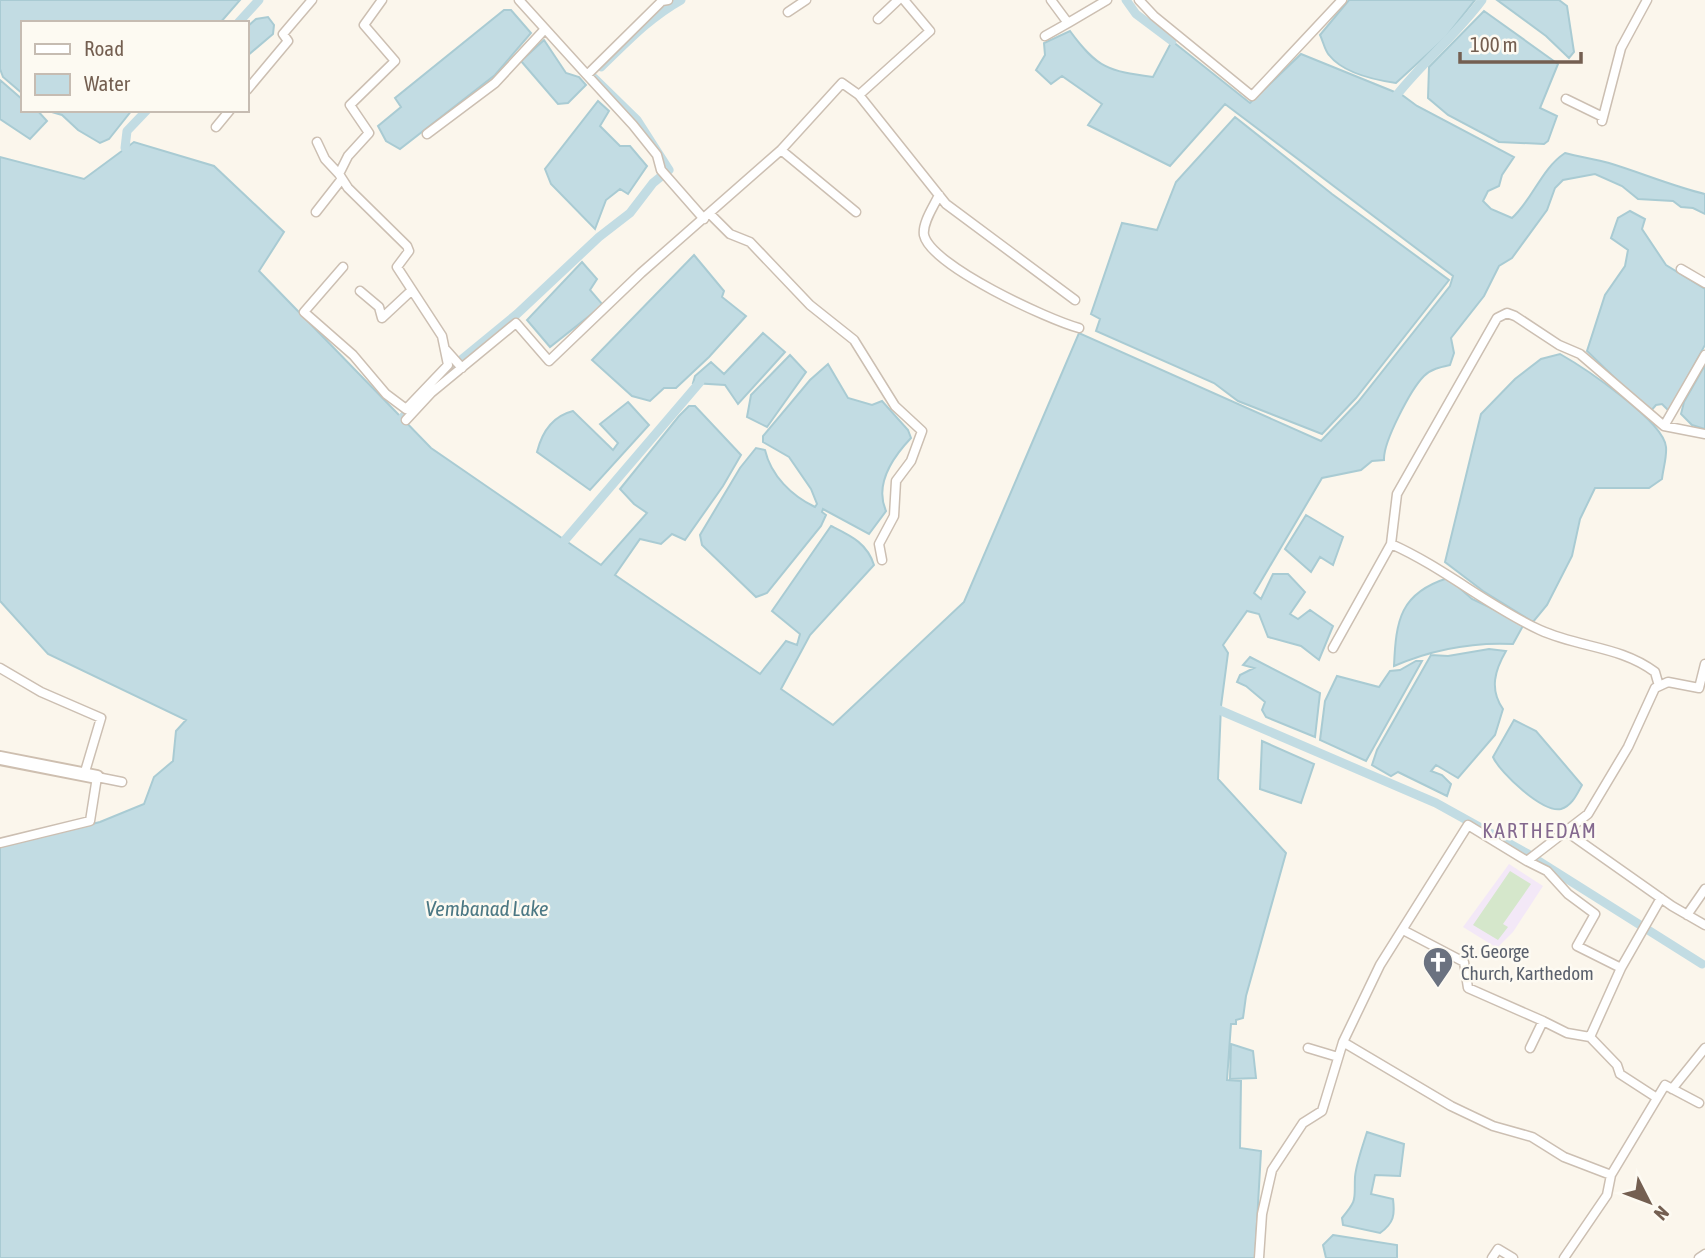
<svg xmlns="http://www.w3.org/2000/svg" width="1705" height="1258" font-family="'Asap Condensed',sans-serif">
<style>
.education{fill:#f3e8f7}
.green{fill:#d5e7cb}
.water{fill:#c2dce3;stroke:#a9cbd3;stroke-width:2}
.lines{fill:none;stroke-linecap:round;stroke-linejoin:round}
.canal{stroke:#c2dce3;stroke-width:9}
.street-casing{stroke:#ccbfb2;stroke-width:11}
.secondary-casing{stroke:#cebfb0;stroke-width:16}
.street{stroke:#fff;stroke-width:8}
.secondary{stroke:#fff;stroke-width:12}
.labels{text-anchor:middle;stroke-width:5;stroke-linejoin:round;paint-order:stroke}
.worship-label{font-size:19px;fill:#5b616d;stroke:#fdfaf2;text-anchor:start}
.neighbourhood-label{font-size:21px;letter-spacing:2px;fill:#84698f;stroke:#fdfaf2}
.water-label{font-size:21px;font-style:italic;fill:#4c7884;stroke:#fdfaf2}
</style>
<rect width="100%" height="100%" fill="#fbf6ec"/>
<path class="education" d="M1509,864l34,22 -30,46 -16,16 -34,-21z"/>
<path class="green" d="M1510,871l21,13 -28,40 5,3 -10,13 -25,-15z"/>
<path class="water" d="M0,0h240l-20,23h-197v71l-20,-17 -3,-8z
M1349,0h126l-30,38 -49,45c-21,-3 -53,-10 -67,-28 -4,-4 -6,-14 -9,-20z
M1497,0h62l8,6 7,46 -5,6 -23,-22z
M504,10h7l20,23 -36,42 -95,74 -14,-8 -8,-15 23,-19 -6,-9z
M1484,11l74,53 -18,44 17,8 -9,25 -4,3 -45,-2 -51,-27 -20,-17 1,-31z
M268,17l6,8 -1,9 -26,22v-29l9,-8z
M1070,31c27,37 38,40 83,46l19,-36 78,62 51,-49 101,41 15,11 97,51 -12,18 -3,11 -11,5 -5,10 8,8 21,9c21,-19 29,-49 53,-65 14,4 30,6 44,10 33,10 63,23 96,31v20l-12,-6 -12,-1 -8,-6 -35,-2 -16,-13 -27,-12 -32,6 -8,8 -8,22 -35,48 -13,8 -15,30 -33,42 3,15 -4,12c-9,2 -19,4 -26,11 -13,13 -41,66 -40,84l-12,1 -11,9 -39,8 -68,115 7,6 12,-25h15l17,18 -15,22 8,5 12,-9 23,16 -14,34 -18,-14 -33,-9 -9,-23 -12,-3 -24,34 5,8 -7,53 -3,73 68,74 -40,143 -3,22 -7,2v4h-5l-4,56 14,1 -1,67 21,3 -6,107h-1255v-411l100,-25 44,-18 10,-27 19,-16 3,-30 10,-11 -138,-66 -48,-53v-444l84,22 50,-37 80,24 70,66 -25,39 172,177 170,117 46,-52 -13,-9 -14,-15 59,-73 10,-10h6l46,49 -18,31 -38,54 -13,-6 -11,10 -21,-5 -25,36 145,99 26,-33 11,4 3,-11 -28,-23 59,-85c20,10 36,17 43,39l-64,70 -29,54 52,36 131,-123 115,-269 242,108 37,-39 92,-116 3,-10 -228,-172 -55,62 -82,-41 14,-21 -40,-28 -11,8 -15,-14 9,-15 -1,-12z
M544,40l22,33 13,4 7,8 -18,18 -10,1 -37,-43z
M0,80l23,20v10h14l10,11 -17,18 -30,-20z
M598,101l11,10 -9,15 20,20h10l17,20 -19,28 -8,-5 -14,11 -11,29 -44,-45 -6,-15z
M45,110h87l-23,29 -9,4 -22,-13 -16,-15z
M1235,117l97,77 117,86 -93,118 -34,36 -84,-33 -24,-18 -118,-52 4,-12 -9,-5 31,-91 35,7 19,-48z
M1630,211l15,8 -3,10 24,36 39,24v56l-36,66 -7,-7 -6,1 -6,7 -63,-61 18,-56 20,-29 3,-16 -17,-12 7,-20z
M694,255l30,36 -2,6 24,19 -37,41 -33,31h-12l-14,13 -18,-5 -40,-36z
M582,262l15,17 -7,11 13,15 -53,42 -23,-27z
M763,333l22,19 -47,52 -13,-19 -32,-2 2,-7 16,-14 13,12z
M1560,354c23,13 104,67 106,93 1,10 -3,22 -4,32l-13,9h-54l-15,31 -8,37 -25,49 -14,17 -50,-31 -38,-29 36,-148 34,-35 26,-20z
M790,355l16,17 -39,55 -20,-10 4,-22z
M828,364l20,34 24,7 10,-4 26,29 3,8c-18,19 -37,46 -25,73l-17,23 -46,-25 -1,3 4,3 -5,11 -54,67 -11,4 -54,-52 -2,-10 40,-67 16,-20 9,2c6,26 27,46 50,57l2,-3 -6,-15 -22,-32 -26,-15v-6l47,-56z
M1705,365v64l-13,-4 -11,-11 3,-12z
M628,402l21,23 -59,65 -53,-38c5,-20 16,-36 36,-41l40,39 5,-7 -18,-19z
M1306,515l37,22 -10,28 -13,-8 -9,15 -26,-23z
M1448,578l24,21 52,25 -11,20c-40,-2 -82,6 -119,22 2,-46 6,-73 54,-88z
M1489,649l17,2c-11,19 -17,38 -3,58l-8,26 -37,43 -22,-13 -5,6 11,4 9,9 -4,12 -49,-24 -7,4 -19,-11 5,-15 54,-95 17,1z
M1250,657l70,36 -5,44 -49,-20 -4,-7 3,-8 -19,-16 -9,-4 3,-7 14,-7 -11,-3z
M1416,661h6l-56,100 -46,-21 5,-39 12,-25 42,11 11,-16 10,-1z
M1514,720l22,11 46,54c-5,9 -10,21 -21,24 -18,4 -61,-36 -68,-52z
M1262,741l52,23 -13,39 -41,-14z
M1231,1044l22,7 3,27 -26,1z
M1367,1132l37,12 -4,32 -25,-1 -4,19 22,5c2,16 1,24 -13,34l-37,-8 -1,-7c16,-19 12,-18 13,-41 1,-13 8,-32 12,-45z
M1333,1235l64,10v13h-71l-3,-13z"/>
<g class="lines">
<path class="canal" d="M1126,0l10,14 36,27
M238,23l21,-23
M601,67c26,-25 48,-49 80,-67
M1396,96c27,-34 60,-61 86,-96
M125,148l2,-17 20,-21
M444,374l73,-60 82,-77 31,-24 23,-30 16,-13 -32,-50 -43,-42
M402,418l13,-14
M565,540l135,-158
M1210,706l226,97 92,51
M1537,860l165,104"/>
<g class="street-casing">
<path id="street" d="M519,0l68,75 75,-74 6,-1
M1139,0l15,16 98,80 90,-96
M788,12l18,-12
M878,19l20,-19
M1068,23l39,-23
M1045,36l23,-13 -17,-23
M587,75l46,50 24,30 4,15 43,49
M247,90l41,-49 -5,-7 29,-34
M859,95l71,-64 -26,-31
M1566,99l37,18
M1602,121l19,-73 26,-48
M216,127l14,-17
M427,134l68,-51 50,-54
M317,142l8,17 14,15
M781,150l75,62
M939,195c-5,11 -17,28 -15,40 7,31 125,85 155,93
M316,212l25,-32
M710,214l20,20 20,8 60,63 44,35 41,66 27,25 -11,30 -15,20 -2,35 -15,28 3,16
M343,267l-39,45 49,43 33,39 20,15 42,-44 -6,-29 -45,-69 12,-16 -2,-5 -59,-58 -9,-14 9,-18 21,-23 -19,-28 45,-44 -31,-36 18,-25
M1681,269l24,14
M360,291l19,16 3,11 30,-28
M446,350l16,18
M406,420l25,-27 85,-70 33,38 92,-88 140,-123 61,-67 17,12 87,109 129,96
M1664,426l41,-71
M1391,544c52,23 97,62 149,86 40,18 80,16 115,42l4,14
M1333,648l58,-104 6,-50 100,-176 10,-5 8,3 44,29 21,9 84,72 41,8
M0,668l41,24 60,26 -17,57
M1567,832l105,74 33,19
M0,843l90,-22 7,-44 25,5
M1527,861l20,10 21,23 27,20 -18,32 44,22 40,-70
M1687,915l18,-26
M1403,930l61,32 4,26 75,33
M1621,968l-31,69 27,28 3,9 37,24
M1343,1042l108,64 42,20 39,11 32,20 47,18 -4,20 -43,63
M1308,1048l30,9
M1530,1048l13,-27 24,12 23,4
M1672,1089l33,-41
M1611,1175l54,-90 34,18
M1259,1258l3,-44 10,-44 31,-47 19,-12 21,-69 37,-77 88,-140 59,36 61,-47 40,-67 27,-59 13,-6 31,6 6,-24
M1492,1258l6,-9 15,9
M1699,1258l6,-4"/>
</g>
<g class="secondary-casing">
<path id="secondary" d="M0,758l97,19"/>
</g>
<use href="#street" class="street"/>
<use href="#secondary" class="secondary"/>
</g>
<defs>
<g id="church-pin" transform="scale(1.575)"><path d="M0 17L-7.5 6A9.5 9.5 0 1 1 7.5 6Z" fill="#6b7280" stroke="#fdfaf2"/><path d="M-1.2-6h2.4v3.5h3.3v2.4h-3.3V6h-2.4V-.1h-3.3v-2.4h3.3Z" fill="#fff"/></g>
</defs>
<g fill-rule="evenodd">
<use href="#church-pin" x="1438" y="962"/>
</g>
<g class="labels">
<g class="worship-label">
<text x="1461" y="958">St. George<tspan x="1461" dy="22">Church, Karthedom</tspan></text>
</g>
<g class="neighbourhood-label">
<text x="1540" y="838">KARTHEDAM</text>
</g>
<g class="water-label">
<text x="487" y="916">Vembanad Lake</text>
</g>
</g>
<rect x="21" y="21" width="228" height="91" fill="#fdfaf2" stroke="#c6bcb2" stroke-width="2"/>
<rect x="35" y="44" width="35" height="10" fill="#ffffff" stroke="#c6bcb2" stroke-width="2"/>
<text x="84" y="56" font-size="21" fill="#745f51">Road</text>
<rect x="35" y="74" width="35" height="21" fill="#c2dce3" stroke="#c6bcb2" stroke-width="2"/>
<text x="84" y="91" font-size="21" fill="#745f51">Water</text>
<g transform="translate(1649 1202) rotate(132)" stroke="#fdfaf2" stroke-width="5" paint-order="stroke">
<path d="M0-5L12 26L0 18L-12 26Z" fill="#745f51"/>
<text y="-10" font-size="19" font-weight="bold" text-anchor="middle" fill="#745f51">N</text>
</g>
<path d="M1460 52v10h121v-10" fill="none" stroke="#745f51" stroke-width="3.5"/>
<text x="1470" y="52" font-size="21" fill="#745f51" stroke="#fdfaf2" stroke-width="5" paint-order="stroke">100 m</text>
</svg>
